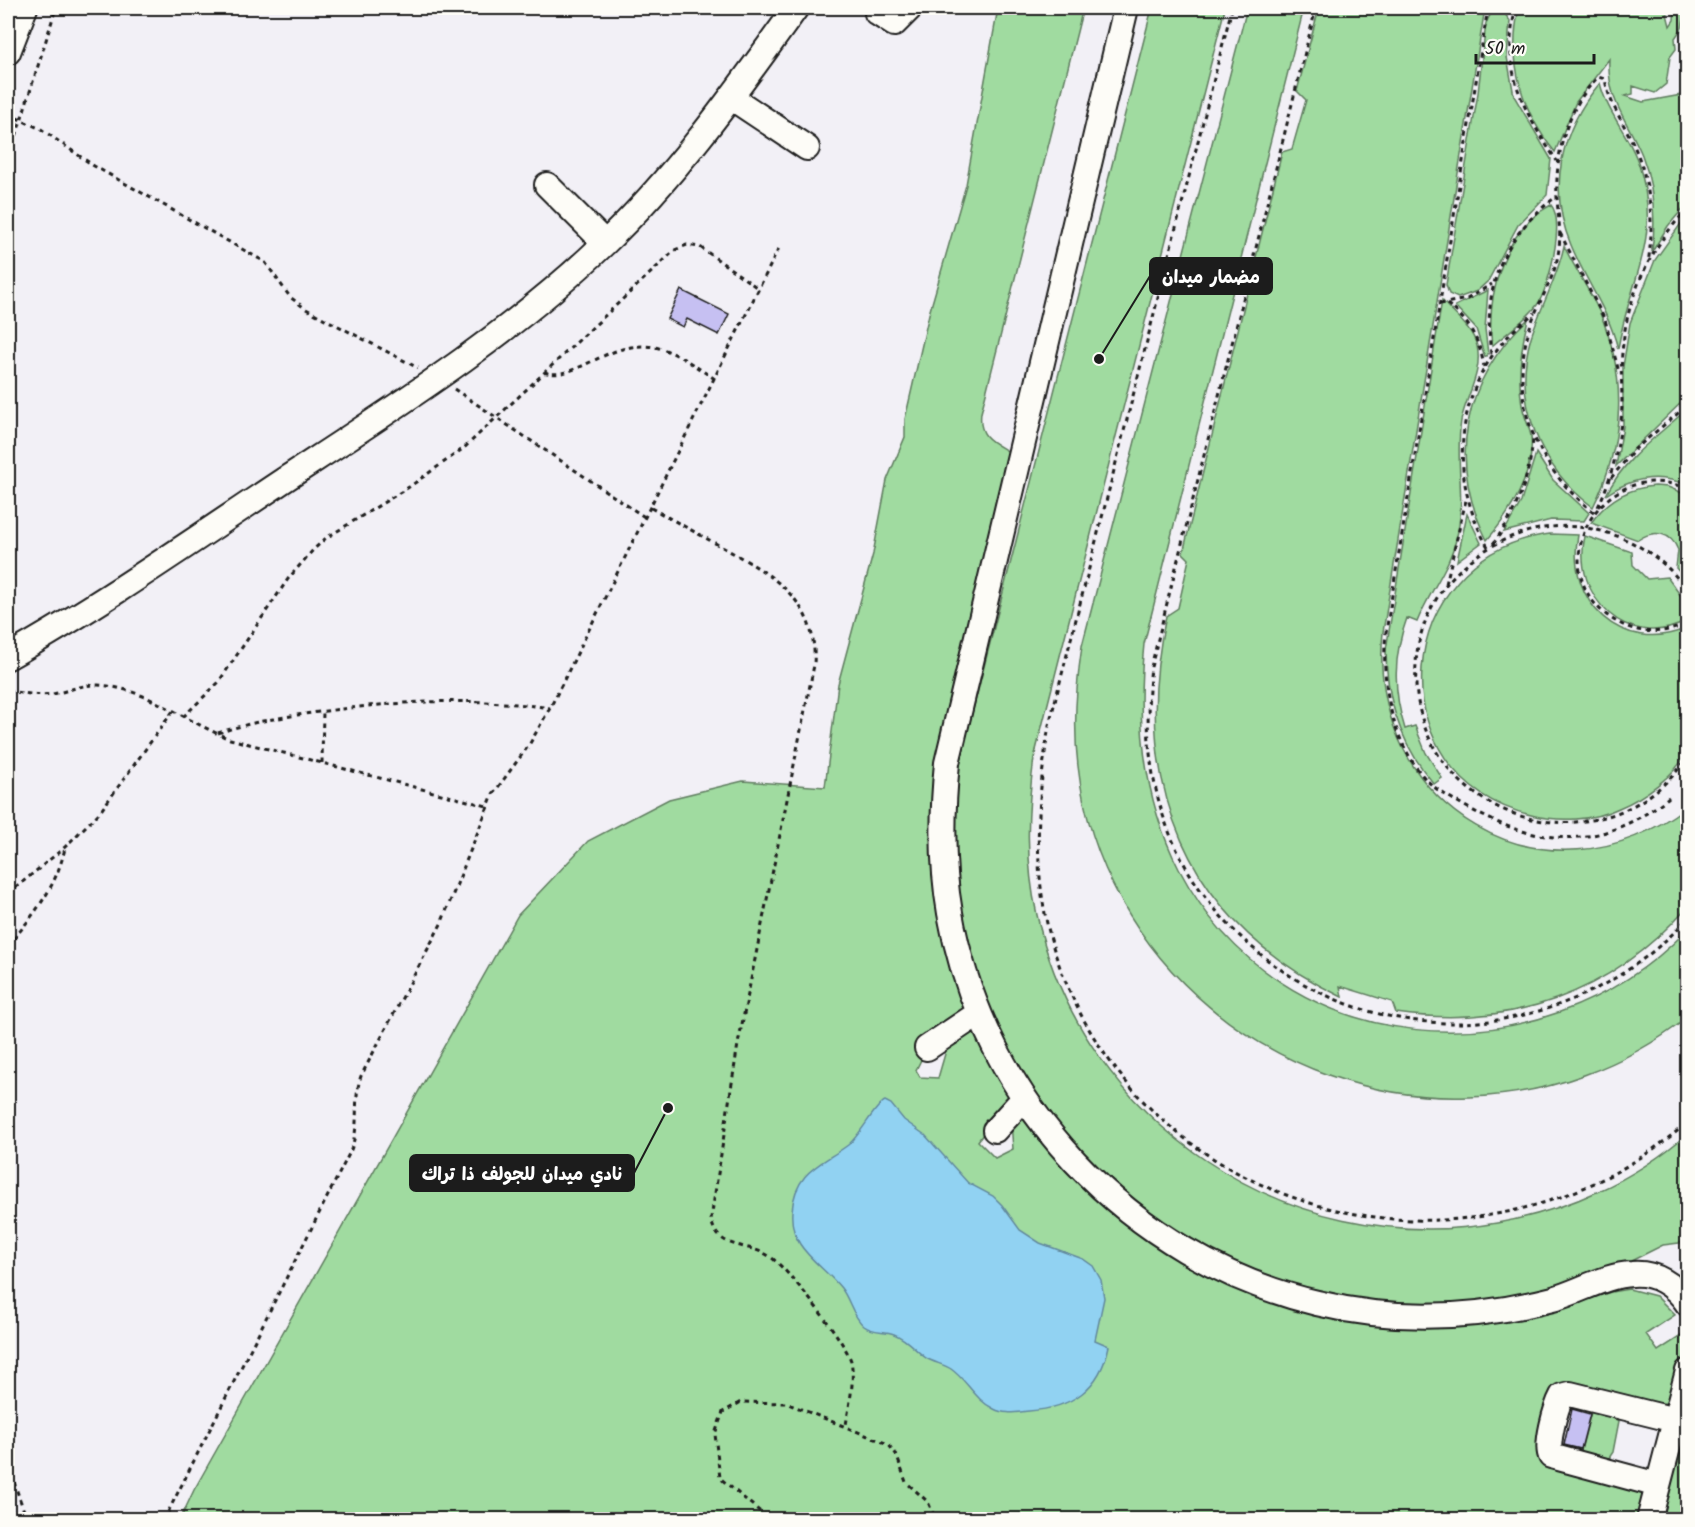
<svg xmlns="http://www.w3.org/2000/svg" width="1695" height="1527" font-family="Kalam,'Playpen Sans Arabic',sans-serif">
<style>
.green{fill:#a0dba0;stroke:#5e7c5e;stroke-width:1.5}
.water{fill:#91d2f2;stroke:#62899c;stroke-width:1.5}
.building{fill:#c6c0f2;stroke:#1c1c1c;stroke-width:1.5}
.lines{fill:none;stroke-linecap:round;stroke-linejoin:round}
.minor-casing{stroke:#1c1c1c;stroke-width:28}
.path{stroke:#1c1c1c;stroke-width:3;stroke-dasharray:4.5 4.5;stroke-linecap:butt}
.minor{stroke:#fdfcf7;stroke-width:24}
.leader{fill:none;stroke:#1c1c1c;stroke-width:2}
.callout-dot{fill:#1c1c1c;stroke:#fdfcf7;stroke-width:2}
.callout{fill:#1c1c1c;stroke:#1c1c1c;stroke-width:2}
.callout-label{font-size:18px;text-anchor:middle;font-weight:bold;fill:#fff}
</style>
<rect width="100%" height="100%" fill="#f2f0f6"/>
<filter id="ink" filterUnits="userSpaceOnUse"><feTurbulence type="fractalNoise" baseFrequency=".0167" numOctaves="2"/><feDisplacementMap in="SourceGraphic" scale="12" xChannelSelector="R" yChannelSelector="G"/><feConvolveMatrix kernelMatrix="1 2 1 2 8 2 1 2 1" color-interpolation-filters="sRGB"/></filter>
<g filter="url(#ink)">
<path class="green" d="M998,8h85l-102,405c-3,25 12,29 30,40l-70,297 31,261 -48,43 -8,16 4,7 18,1 9,-31 26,-22 38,71 -33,45 17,17 18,-9 -2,-28 10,-9 27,32 224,155 273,13 66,-20 18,-3 27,7 19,19 -29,19 12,17 26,-17c4,26 -6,45 -16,68l-6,2 -95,-18 -24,64 97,41 4,7 -5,21 -1459,1 14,-30 324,-575 70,-74 81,-42 74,-18 82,6 13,-103 35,-130 14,-74 18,-43v-18l24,-105 37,-129z
M1152,8h73l-191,750c-7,53 -9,105 3,157 45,207 252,345 460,308 69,-12 138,-43 190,-89v108l-24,3 -38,19 -63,25 -101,18 -102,-3 -130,-38 -115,-74 -92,-107 -55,-130 -14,-105 4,-70 7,-35z
M1247,8h57l-160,636c-8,78 -1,155 35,225 102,195 361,213 508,61v88c-61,48 -139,77 -218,79 -193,7 -369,-137 -391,-331 -5,-41 -2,-80 4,-120z
M1319,8h166l-102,624c-18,175 164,284 304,174v101c-77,88 -176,122 -291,106l-4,-11 -52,-16 2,11c-157,-75 -212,-215 -176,-381l12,-8 11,-49 -6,-6 99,-401 10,-3 14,-49 -9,-9z
M1519,8h153l-5,6 3,12 4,-6 1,-12h11l-4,20 -7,10 1,11 -6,8 -4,27 -11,9 -22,-7v8l-8,2 18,6 44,-8v110l-19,22 -16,26c4,-33 2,-66 -10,-97 -15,-36 -35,-54 -33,-96l-33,43 -21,50c-34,-41 -48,-91 -36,-144z
M1497,12l8,2 5,7 -3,36 7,39 37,63 -4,36 -29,30 -30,56 -11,10 -19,7 -9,-4 -3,-9 32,-192 8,-70 4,-8z
M1600,83c7,30 30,53 39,82 24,76 -10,114 -21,184 -10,-40 -32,-67 -47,-104 -24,-57 -10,-116 29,-162z
M1551,205c14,16 -2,84 -14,100 -11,15 -30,28 -45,41 -6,-49 11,-116 59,-141z
M1687,215v182l-71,69 7,-39v-60l7,-44 25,-63z
M1564,246c11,23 25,43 35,65 29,65 25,134 -6,196 -53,-39 -81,-105 -62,-170 10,-31 26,-58 33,-91z
M1488,290l-3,39 3,25 -3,3 -9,-28 -21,-23z
M1442,300c12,16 29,25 35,46 6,26 -11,50 -16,75 -6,37 4,73 -3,110 -6,34 -28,59 -41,91l-10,-4c-14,38 -14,73 -2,111l10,-3 11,27 16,25 -8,6c-33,-39 -48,-83 -48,-134z
M1528,319c-7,28 -11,57 -6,86 2,11 7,21 9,31 4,37 -21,78 -44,104 -40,-80 -24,-160 41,-221z
M1685,411l-2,27 4,47c-28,-12 -56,-7 -81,10 19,-37 49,-57 79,-84z
M1536,453l17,27 36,33 -5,8 -33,-1 -47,12 17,-30z
M1655,486l13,1 19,8v86l-11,-13 2,-18c-7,-18 -24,-21 -40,-10l-47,-17c16,-23 36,-35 64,-37z
M1467,514l14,29 -24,18z
M1550,534l28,1c-13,67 44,121 109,93 1,30 1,61 1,91 0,9 2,23 -1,31 -8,24 -46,49 -68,58 -27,13 -59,14 -88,7 -157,-37 -140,-261 19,-281z
M1585,536l47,16 1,13 14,14 20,-2 20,27v17c-59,31 -116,-24 -102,-85z
M1687,1394v125h-32z
M1592,1408l27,13 -6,31 -6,9 -28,-3z"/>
<path class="water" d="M885,1101l6,3 13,16 21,15 43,48 25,13 9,9 18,25 20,13 43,16 10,7 8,14 3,18 -9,42 14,6c-9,43 -37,62 -80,65 -12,1 -24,4 -35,-2 -19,-9 -27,-29 -43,-40 -7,-5 -17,-6 -25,-11 -11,-8 -19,-19 -32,-24 -10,-4 -21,-1 -30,-8 -12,-10 -14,-27 -23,-38 -21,-26 -52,-39 -49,-77 3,-40 29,-46 56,-66 13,-10 27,-40 37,-44z"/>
<path class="building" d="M681,290l48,24 -10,21 -32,-16 -4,8 -16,-8z
M1572,1409l18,5 -9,35 -17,-4z"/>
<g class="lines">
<g class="minor-casing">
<path id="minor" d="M878,8l-1,5 17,11 16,-16
M1126,8l-179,755c-5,50 -6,100 3,150 33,189 180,346 367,390 78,19 158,16 236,-4 26,-7 52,-24 79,-25 23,-2 43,11 56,30
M8,52l17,-44
M732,98l75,50
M547,185l58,58
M8,657c96,-54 187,-118 279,-179 110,-72 221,-142 316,-233 74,-70 134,-155 193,-237
M927,1048l52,-35
M995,1130l29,-32
M1658,1485l-107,-29c-6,-10 5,-49 11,-60l8,-2 105,26
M1649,1520l39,-149"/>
</g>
<path class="path" d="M1232,8l-183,717c-12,77 -18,150 5,225 87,272 422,356 634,172
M1316,8l-165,659c-5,45 -4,88 7,131 12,47 37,91 70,126 127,136 336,130 460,-6
M1488,8l-102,624c-5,51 4,102 36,143 13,16 31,24 48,34 71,39 134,41 199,-12
M1500,8l15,3
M1516,8c-16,61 7,103 41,153
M8,114l33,15 53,37 171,96 25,35 16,12 112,59
M8,162l48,-154
M1560,233l45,87 14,52
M1440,304l27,-5 25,-15
M1447,304c22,16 33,37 37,63
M1491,354c-8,-68 10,-116 66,-158
M544,372c30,11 65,-33 110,-25 22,4 42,20 61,32
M454,389l192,129
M1688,427v25
M1611,478l24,-29 53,-44
M1688,489c-93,-38 -154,91 -67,135 21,11 45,9 67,0
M1598,507c15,-32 23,-67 24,-103 0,-20 -2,-40 1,-60 5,-49 29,-100 65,-135
M651,508c24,13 49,27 73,40 50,28 94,53 90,117l-76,379 -27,175c6,32 36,23 58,37 17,10 77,86 82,105 4,20 -2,44 -5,64
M1594,512c-59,-44 -88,-116 -63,-188 9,-26 25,-47 28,-76 2,-17 -1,-33 -2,-50 -2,-44 9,-89 41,-121l7,2c4,23 16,40 26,60 19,40 24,81 17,124
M1493,544c23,-31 36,-65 40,-104
M1488,547c-46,-79 -30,-180 47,-234
M1446,584l20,-84
M1688,592c-30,-45 -84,-70 -137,-65 -41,5 -75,24 -102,54 -19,23 -32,54 -33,83 -9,153 184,217 272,93
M8,691c15,2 30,5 45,3 16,-3 29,-10 45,-9 49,3 88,37 132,54l257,67
M183,717l35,-34 70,-104 25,-29 13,-12 83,-51 55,-39 211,-198 12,-5 13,2 59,42
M218,733c35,-12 71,-17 108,-22 75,-10 148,-14 224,-3
M322,763l1,-52
M8,894l57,-47 35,-35 73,-101
M8,946c25,-31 48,-57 57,-98
M8,1465l19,55
M164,1520l186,-368c11,-25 2,-50 11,-76l80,-152 52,-130 36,-49 21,-37 230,-462
M785,1520l-21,-5 -44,-37 -5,-44 8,-22 18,-10 45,1 102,41 8,10 10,28 22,20 8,18"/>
<use href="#minor" class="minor"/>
</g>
</g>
<path class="leader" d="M1099 359L1150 276M668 1108L634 1173"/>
<g class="callout-dot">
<circle cx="1099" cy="359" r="6"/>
<circle cx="668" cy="1108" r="6"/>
</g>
<g class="callout">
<rect x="1150" y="258" width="122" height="36" rx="6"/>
<rect x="410" y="1155" width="224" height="36" rx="6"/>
</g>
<g class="callout-label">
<text x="1211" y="283">مضمار ميدان</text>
<text x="522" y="1180">نادي ميدان للجولف ذا تراك</text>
</g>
<rect width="1695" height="1527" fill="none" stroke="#fdfcf7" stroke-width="30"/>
<rect x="15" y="15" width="1665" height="1497" fill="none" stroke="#1c1c1c" stroke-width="2" filter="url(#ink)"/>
<path d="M1476 54v9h118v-9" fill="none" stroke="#1c1c1c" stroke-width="3"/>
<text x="1485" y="54" font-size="18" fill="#1c1c1c" stroke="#fdfcf7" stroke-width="4.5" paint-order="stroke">50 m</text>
</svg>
